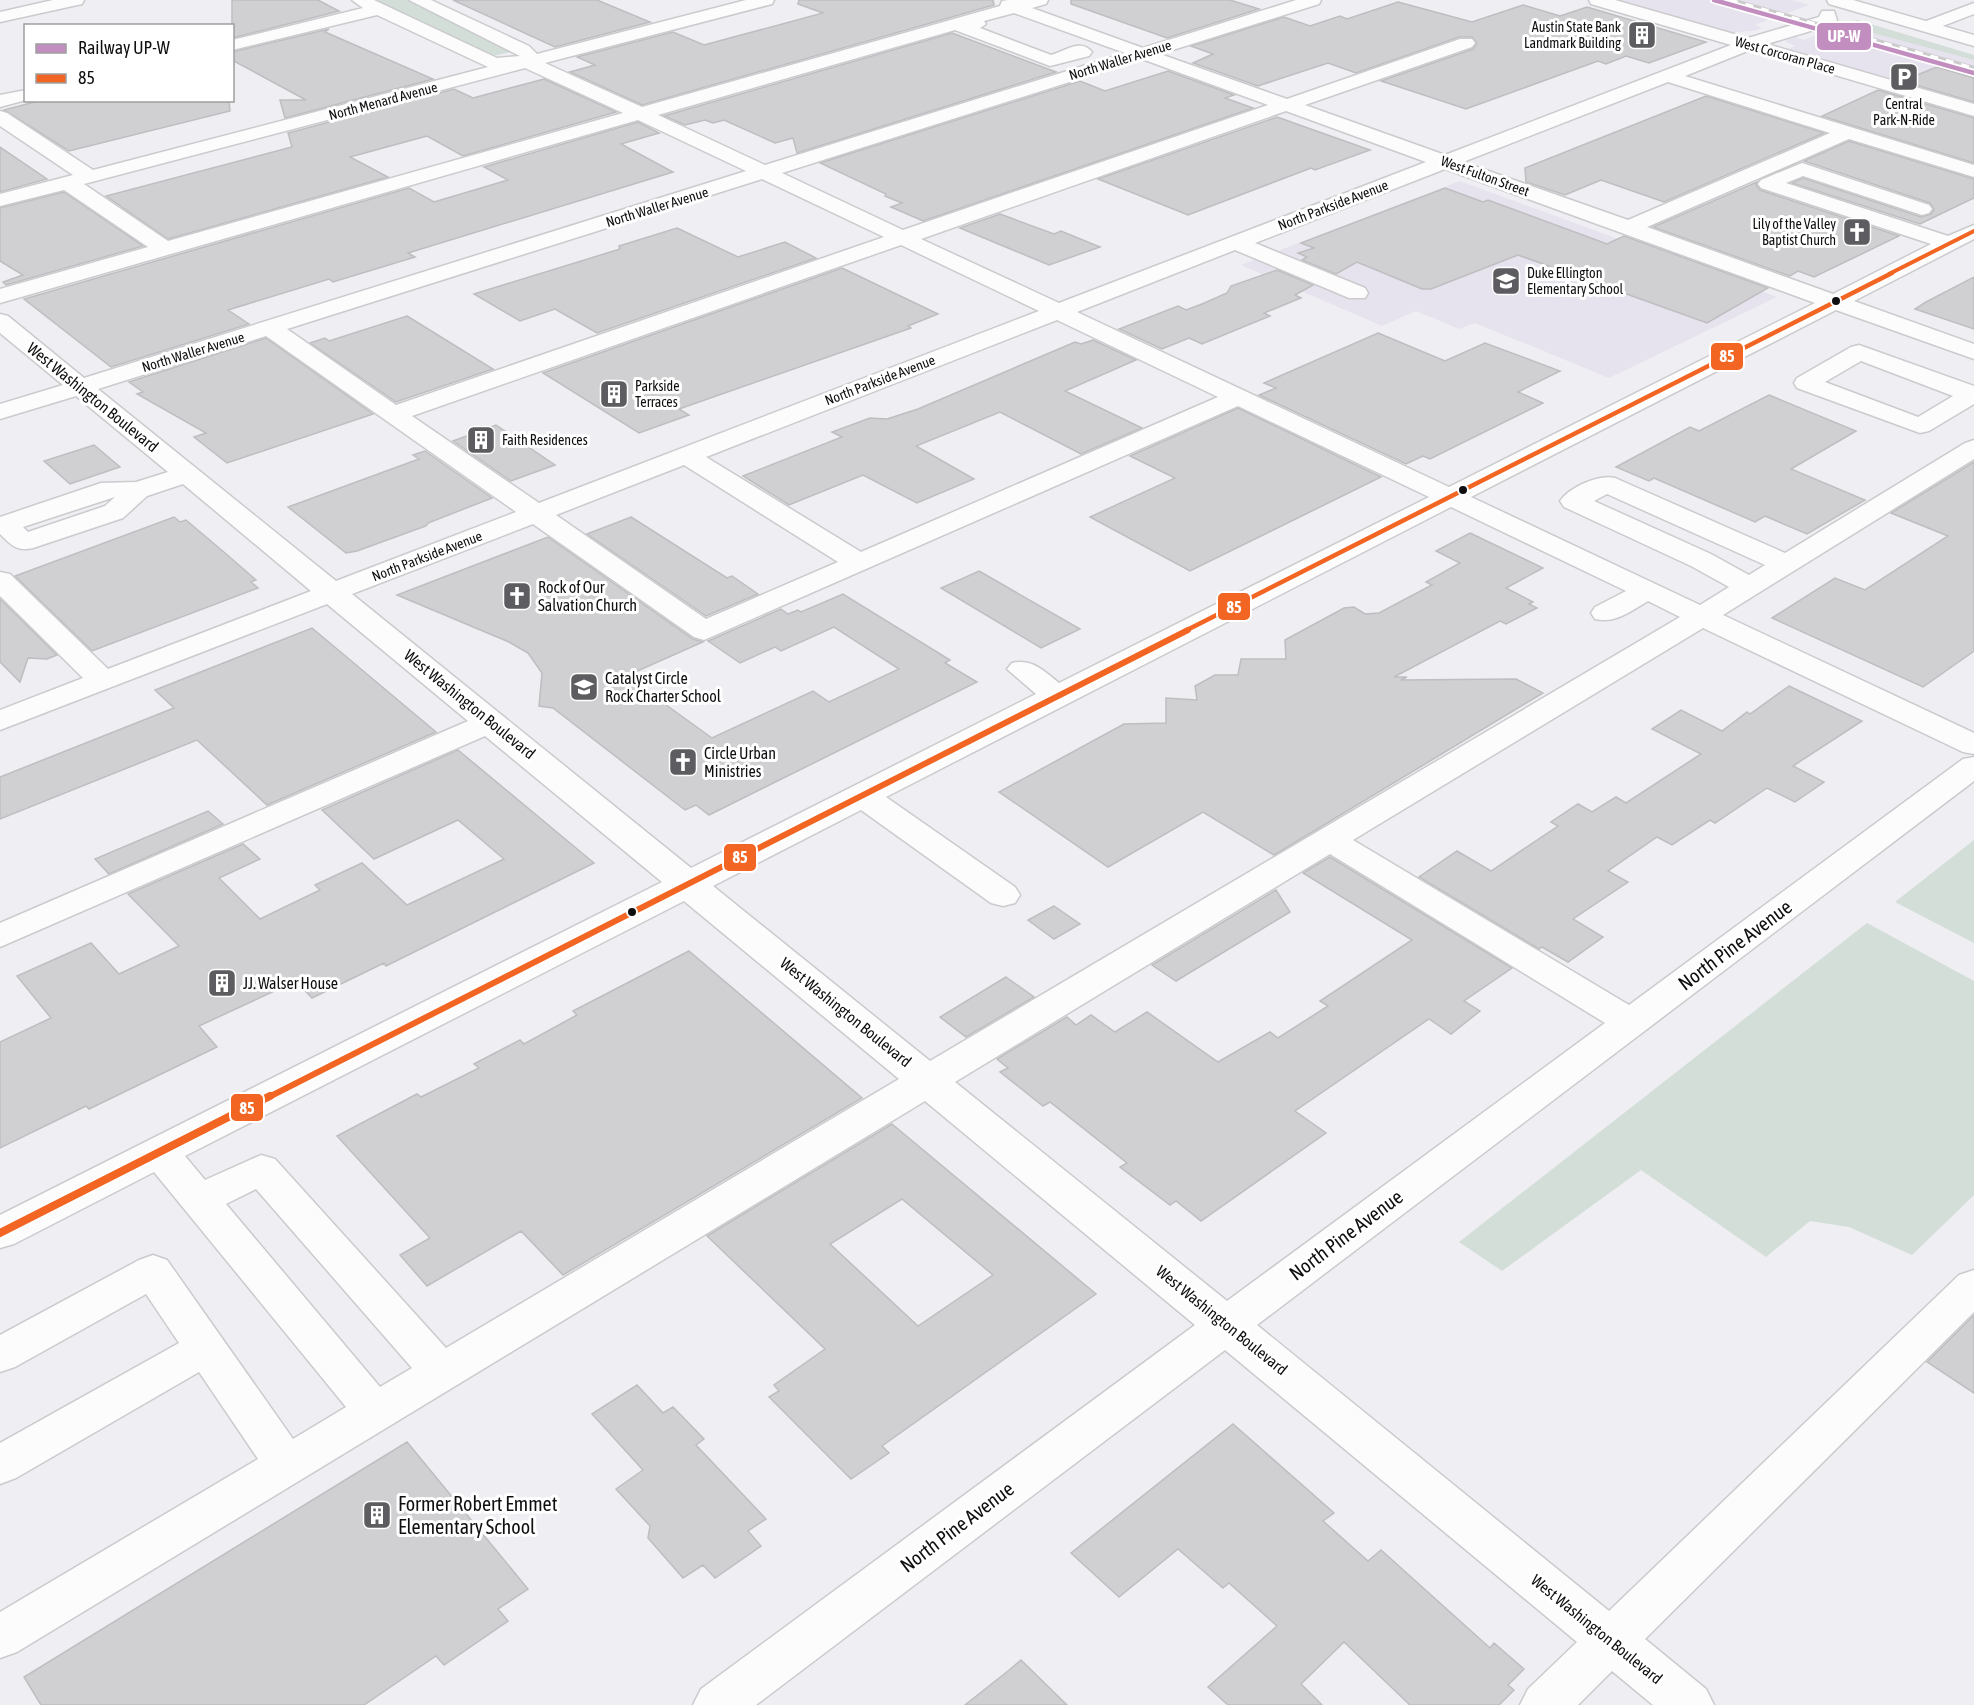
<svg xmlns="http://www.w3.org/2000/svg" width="1974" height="1705" font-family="'Asap Condensed',sans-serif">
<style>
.built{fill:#e7e3ee}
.green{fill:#d2ded7}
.building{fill:#d0d0d3;stroke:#bebdc0;stroke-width:1.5;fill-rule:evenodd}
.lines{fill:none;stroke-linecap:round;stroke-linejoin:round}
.minor-casing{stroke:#cbcacd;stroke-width:3}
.major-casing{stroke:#cbcacd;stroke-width:3}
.minor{fill:#fdfcfd;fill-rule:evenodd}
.major{fill:#fdfcfd;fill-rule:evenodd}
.rail-casing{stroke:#cbcbcc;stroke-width:4.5}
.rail{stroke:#fff;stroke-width:3;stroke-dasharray:8;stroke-linecap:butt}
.bus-1-far3-casing{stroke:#fff;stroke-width:7}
.bus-1-far2-casing{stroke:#fff;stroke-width:8}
.bus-1-far1-casing{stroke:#fff;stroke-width:10}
.bus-1-casing{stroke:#fff;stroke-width:12}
.bus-1-far3{stroke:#f26522;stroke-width:4}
.bus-1-far2{stroke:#f26522;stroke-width:4.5}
.bus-1-far1{stroke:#f26522;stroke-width:6}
.bus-1{stroke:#f26522;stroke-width:8}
.rail-1-casing{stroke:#fff;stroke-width:8}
.rail-1{stroke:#c28ec0;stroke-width:4.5}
.bus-dot{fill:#0f0e11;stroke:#fff;stroke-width:2}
.labels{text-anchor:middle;stroke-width:6;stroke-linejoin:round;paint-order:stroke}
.far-poi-label{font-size:14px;fill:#0f0e11;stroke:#fff;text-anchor:start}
.far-street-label{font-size:14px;fill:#0f0e11;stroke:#fff}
.street-label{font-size:16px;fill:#0f0e11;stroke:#fff}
.poi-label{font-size:16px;fill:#0f0e11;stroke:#fff;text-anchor:start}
.near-street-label{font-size:20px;fill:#0f0e11;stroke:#fff}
.near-poi-label{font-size:20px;fill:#0f0e11;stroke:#fff;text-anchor:start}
.line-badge{stroke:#fff;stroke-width:2}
.badge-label{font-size:16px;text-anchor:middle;font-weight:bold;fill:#fff}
</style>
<rect width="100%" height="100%" fill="#efeef2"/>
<path class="built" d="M1611,0h181l17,5 -54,20 7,3 -5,2 -28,3z
M1857,20l117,35v50l-187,-55 8,-4 -9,-4 1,-2 8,-3 9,3z
M1460,181l317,116 -168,81 -134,-55 -16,6 -43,-18 -34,15 -141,-61z"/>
<path class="green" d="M376,0h33l106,51 -22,5z
M1857,20l117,35v5l-131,-35z
M1974,840v103l-79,-41z
M1867,923l107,58v214l-62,60 -63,-28 -39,-6 -44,36 -125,-87 -139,101 -43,-29z"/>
<path class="building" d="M232,0h86l21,11 -107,27z
M453,0h144l53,22 -95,25z
M799,0h194l1,5 -352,100 -72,-33 25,-7 -18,-8 96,-25 31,13 119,-32 -25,-9z
M1071,0h159l29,9 -92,29 -96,-34z
M1398,2l74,20 51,-17 37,11 27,-9 119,35 -57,21 -23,-7 -20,8 -8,-3 -132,48 -85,-28 92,-32 4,-6 -5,-6h-13l-103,36 -28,-10 -70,23 -65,-23 20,-9 -22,-8 93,-29 26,9 30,-10 7,3z
M329,29l-4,3 108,47 -148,39 -5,-18h26l-74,-40v-8z
M952,33l104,39 -259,81 -4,-15 -18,5 -51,-23 -11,3 -8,-3 -20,5 -21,-9z
M1937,67l37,11v24l-72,-21z
M1168,71l66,24 -9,3 28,10 -330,113 -32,-14 11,-4 -17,-7 1,-2 -66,-31 260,-82 25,10z
M544,79l72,33 -153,44 -36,-20 -77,21 38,20 -220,62 -62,-43 186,-49 -4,-14 166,-44 19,9z
M1878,90l96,28v45l-152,-47z
M1706,96l118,37 -160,69 -63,-22 -36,15 -39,-13 -1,-14z
M42,100h187l1,11 -161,40 -65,-41z
M1277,117l93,33 -55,20 -4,-2 -123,47 -90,-36z
M638,122l21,11 -38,11 52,28 -265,81 7,4 -82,25 -4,-3 -101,31 21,14 -138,43 -87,-68 385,-111 25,14 74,-22 -24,-13z
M1849,141l125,38v19l-54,26 -128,-41 11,-5 118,39 10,-3 3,-5 -4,-6 -126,-42z
M0,147l47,32 -47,13z
M1757,182l-1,3 4,5 139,46 -85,41 -16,-6 -8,5 -137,-49z
M1445,188l38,14 5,-2 119,44 17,-8 144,52 -61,35 -189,-68 -87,34h-9l-65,-27 -21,12 -34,-14 5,-3 -9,-4 16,-5 -13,-5z
M64,192l79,54 -137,39 -3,-3 20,-7 -23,-14v-53z
M1000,214l54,20 7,-3 39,16 -51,18 -89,-37z
M677,228l61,29 47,-15 31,16 -219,75 -42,-24 -35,12 -46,-27 146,-45 -1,-3z
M842,268l96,46 -30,12 3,2 -232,81 10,6 -50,18 -96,-60z
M1277,270l36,15 -18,10 6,3 -37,15 6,3 -68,28 -13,-6 -27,11 -43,-20 59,-23 8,4 16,-6 25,-11 4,-7z
M1974,277v52l-59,-20 11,-7z
M407,316l86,53 -97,33 -86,-59 15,-5 4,3z
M1378,333l67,28 40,-18 75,28 -42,21 25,11 -113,56 -7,-3 -17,8 -147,-69 17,-7 -12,-5z
M266,338l107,76 -146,49 -33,-26 12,-4 -69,-39 6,-2 -14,-10z
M1093,340l43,20 -71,31 77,37 -61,26 -81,-42 -84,34 58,33 -57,24 -54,-28 -74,30 -46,-29 99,-39 -10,-5 38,-14 17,1 31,-10 157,-67 6,2z
M1769,395l87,36 -65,38 74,31 -58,34 -42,-18 -10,6 -101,-44 -5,3 -33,-14 74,-40 9,4z
M1238,408l143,69 -191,94 -100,-54 85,-39 -45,-22z
M496,425l59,40 -44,16 -58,-40z
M94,445l26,22 -50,17 -26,-23z
M425,451l67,47 -64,25 -2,3 -69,25 -11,2 -58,-46 131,-48 -6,-4z
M1974,462v189l-51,36 -151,-69 63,-40 30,12 83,-54 -57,-23z
M174,517l6,5 6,-2 39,33 31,27 -5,2 7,6 -166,63 -77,-75z
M631,517l96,61 5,-2 26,18 -52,22 -119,-82z
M1470,533l73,35 -37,20 27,14 -4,2 8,4 -31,16 -6,-3 -106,56h13l-6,3 115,-1 27,14 -269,162 -71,-43 -95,55 -109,-75 125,-68 42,-1v-25l31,2 -2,-14 20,-11h23l3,-16h45l-1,-19 59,-32 10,-1 11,7 14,-1 53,-28 -6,-3 34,-19 -24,-12z
M548,537l145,102 10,3 -77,34 86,62 101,-47 16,11 70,-33 -65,-42 -53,24 -6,-4 -35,16 -32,-22 73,-32 7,5 10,-4 3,2 42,-18 107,66 -5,3 32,19 -268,133 -13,-10 -11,5 -132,-102 -14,-2 3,-33 -14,-20 -19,-11 -112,-47z
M979,571l101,58 -39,19 -100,-60z
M0,599l57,56 -10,4 -19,-1 -8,24 -20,-20z
M312,628l124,104 -169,73 -70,-65 -197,79v-42l174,-69 -19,-18z
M1789,686l73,35 -69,45 31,16 -29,20 -28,-14 -52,35 -5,-3 -38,25 -15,-8 -49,34 20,11 -55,37 30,18 -35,25 -26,-15 -3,2 -120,-72 38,-26 34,20 67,-45 -7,-4 27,-18 14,8 24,-15 10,6 75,-49 -49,-25 29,-19 41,21 25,-19 3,2z
M458,750l136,113 -208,103 -2,-3 -72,35 -16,-17 -97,45 18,21 -128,62 -3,-3 -86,42v-106l51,-24 -34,-42 74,-33 28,31 60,-28 -51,-52 115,-50 17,15 -41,19 41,41 60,-29 -5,-5 47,-22 45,42 97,-46 -46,-39 -84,39 -52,-49z
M208,811l15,13 -114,50 -14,-15z
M1330,857l182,111 -48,33 16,10 -29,23 -22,-15 -134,92 31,22 -125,88 -25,-20 -6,4 -50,-38 7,-4 -77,-61 -7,4 -43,-34 8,-4 -11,-9 70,-42 9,8 15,-10 24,17 32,-20 71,50 52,-30 8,6 50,-32 -8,-5 92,-61 -109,-67z
M1276,890l14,22 -114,69 -24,-16z
M1054,906l26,18 -26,15 -26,-19z
M689,951l173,147 -299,177 -42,-44 -94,55 -27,-31 30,-17 -93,-102 80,-42 4,3 58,-29 -5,-4 46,-24 4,4 53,-29 -4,-4z
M1006,977l28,20 -68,40 -26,-20z
M892,1124l204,170 -214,152 7,7 -38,26 -82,-82 10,-6 -5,-6 51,-36 -118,-113zM902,1199l91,76 -75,51 -88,-82z
M1974,1315v78l-47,-31z
M637,1385l26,28 10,-6 31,32 -8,6 70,74 -18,12 13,15 -46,32 -12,-13 -20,13 -35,-40 2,-12 -34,-37 27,-19 -51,-56z
M1233,1424l101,89 -11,8 45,40 13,-11 109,98 4,-5 30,26 -16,16 6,5 -15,15h-89l-66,-63 -43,42 21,21h-94l-20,-18 69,-61 -48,-43 -6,5 -45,-39 -59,48 -48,-44z
M407,1442l121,147 -30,20 10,12 -64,44 -8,-9 -72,49h-323l-17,-28z
M1021,1660l46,45h-102l43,-34z"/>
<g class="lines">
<g class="minor-casing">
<path id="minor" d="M53,0h31l-2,4 -82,18v-10z
M352,0h22l123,58 23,-2 -111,-56h22l98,46 8,8 209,-54h28l-2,4 -227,59 97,44 358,-101 2,-5 6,-1h40l-2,4 -14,4 111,40 153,-48h25l-2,4 -159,50 127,45 173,-60h12l3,4 -3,4 -167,58 140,50 286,-110 -140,-41 -2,-4h26l133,38 71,-21 3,-6h12l3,9 -3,4 -67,20 207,60v12l-224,-66 -65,26 289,89v12l-125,-38 -202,88 186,67 98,-50 -170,-56 -3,-4 3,-4 41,-17 127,42 3,4 -3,4 -7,2 -119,-39 -17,7 162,53 26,-11v14l-120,62 120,43v15l-138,-49 -365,187 229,108 29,-18 -38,-21 -127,-59 -4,-6c10,-14 39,-27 55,-23l170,75 180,-110 9,-3v19l-251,156 251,118v21l-11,-2 -260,-124 -350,212 276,165 334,-246 11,-2v24l-717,544 352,286 350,-336 15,-5v42l-329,327 61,50 8,16h-61l-41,-34 -34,34h-58l8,-16 49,-47 -352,-292 -469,355h-63l8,-16 494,-364 -270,-224 -908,551 -17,6v-46l258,-153 -59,-87 -183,106 -16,6v-41l179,-100 -33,-49 -131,73 -15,5v-37l139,-75 14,-5 14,5 126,179 53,-32 -192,-235 -140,72 -14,4v-33l662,-333 -177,-146 -485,211v-24l468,-202 -141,-117 -327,126v-20l83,-32 -83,-82v-24l10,2 98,95 203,-78 -128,-107 -36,12 -24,22 -90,30c-16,4 -22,-3 -33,-14v-17l101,-34 35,-1 32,-10 -92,-76 -76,23v-15l63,-19 -63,-52v-19l8,2 76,62 662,-207 -108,-51 -638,183v-14l148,-42 -84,-57 -64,16v-12l73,-19 -73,-49v-15l7,2 86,57 395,-103 -111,-52 -145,35v-10l131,-32zM1014,13l111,40 -360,112 -107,-50 297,-85 95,36 39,-10 3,-4c-11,-14 -27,-1 -41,3l-71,-27 6,-4 -2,-3zM1142,59l126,46 -365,125 -121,-57zM525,68l98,45 -455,128 -84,-57zM1668,82l162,51 -202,87 -165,-58zM1286,111l140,51 -367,141 -138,-64zM1445,169l370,134 -366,184 -372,-175 158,-62 114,48h16l3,-5 -3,-5 -110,-45zM762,179l122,58 -488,168 -109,-76zM901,245l138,66 -500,192 -127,-87zM1057,320l161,77 -357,155 -155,-95zM266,336l250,176 -180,69 -238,-192zM1238,406l191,91 -370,186c-15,-12 -27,-25 -47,-20l-5,6 29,25 -345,174 -339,-274 181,-70 161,113 10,3zM684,465l154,97 -132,57 -150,-104zM1607,494l158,71 -16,10 -38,-21 -117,-53zM115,497l-10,9 -77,26 -5,-5zM1451,507l175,84 -31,16 -4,6 4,6c20,5 36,-8 53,-18l32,16 -750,444 -217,-175 148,-76 130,93 12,3 12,-3 5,-8 -5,-8 -129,-90zM1330,854l275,169 -378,278 -272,-219zM684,901l215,178 -453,269 -171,-189 -14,-4 -56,25 -20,-24zM256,1189l156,179 -32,19 -154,-183z
M1974,3v11l-47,18 -9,-5 3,-4z
M26,90v10l-26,7v-12z
M1859,345l115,41v18l-45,27 -9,2 -123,-45 -3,-5 3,-5 54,-31zM1861,361l92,35 -35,21 -93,-35z"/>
</g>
<g class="major-casing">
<path id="major" d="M1827,0h26l121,35v11l-145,-42z"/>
</g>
<use href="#minor" class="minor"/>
<use href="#major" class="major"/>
<g class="rail-casing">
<path id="rail" d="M1730,0l244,68"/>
</g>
<use href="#rail" class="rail"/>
<g class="bus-1-far3-casing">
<path id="bus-1-far3" d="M1889,274l85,-43"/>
</g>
<g class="bus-1-far2-casing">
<path id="bus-1-far2" d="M1185,631l707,-358"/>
</g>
<g class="bus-1-far1-casing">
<path id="bus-1-far1" d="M267,1098l921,-468"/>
</g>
<g class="bus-1-casing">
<path id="bus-1" d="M0,1233l270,-137"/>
</g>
<use href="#bus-1-far3" class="bus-1-far3"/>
<use href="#bus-1-far2" class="bus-1-far2"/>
<use href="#bus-1-far1" class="bus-1-far1"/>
<use href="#bus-1" class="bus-1"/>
<g class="rail-1-casing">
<path id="rail-1" d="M1714,0l260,73"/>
</g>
<use href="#rail-1" class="rail-1"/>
</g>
<defs>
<g id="building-square" transform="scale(1.5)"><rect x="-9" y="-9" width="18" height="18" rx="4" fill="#5d5c60" stroke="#fff"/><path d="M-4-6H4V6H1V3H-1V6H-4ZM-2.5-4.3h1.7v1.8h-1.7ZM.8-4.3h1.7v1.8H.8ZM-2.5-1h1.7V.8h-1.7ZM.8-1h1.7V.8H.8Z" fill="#fff"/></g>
<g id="parking-square" transform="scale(1.5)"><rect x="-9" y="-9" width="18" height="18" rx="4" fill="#5d5c60" stroke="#fff"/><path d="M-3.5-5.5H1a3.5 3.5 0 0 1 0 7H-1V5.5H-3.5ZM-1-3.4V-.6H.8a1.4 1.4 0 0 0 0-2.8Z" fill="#fff"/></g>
<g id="church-square" transform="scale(1.5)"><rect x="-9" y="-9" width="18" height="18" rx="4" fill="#5d5c60" stroke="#fff"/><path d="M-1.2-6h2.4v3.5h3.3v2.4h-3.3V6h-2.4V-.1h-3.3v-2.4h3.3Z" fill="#fff"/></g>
<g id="school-square" transform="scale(1.5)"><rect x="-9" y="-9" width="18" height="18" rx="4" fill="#5d5c60" stroke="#fff"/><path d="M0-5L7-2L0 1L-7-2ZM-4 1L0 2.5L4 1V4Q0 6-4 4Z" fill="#fff"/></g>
</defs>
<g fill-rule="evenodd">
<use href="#building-square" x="1642" y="35"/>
<use href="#parking-square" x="1904" y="77"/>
<use href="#church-square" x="1857" y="232"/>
<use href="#school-square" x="1506" y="281"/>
<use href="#building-square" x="614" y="394"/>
<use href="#building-square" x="481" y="440"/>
<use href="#church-square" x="517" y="596"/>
<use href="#school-square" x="584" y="687"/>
<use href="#church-square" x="683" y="762"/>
<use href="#building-square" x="222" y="983"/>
<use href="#building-square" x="377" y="1515"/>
</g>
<g class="bus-dot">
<circle cx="1836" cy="301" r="5"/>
<circle cx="1463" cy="490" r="5"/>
<circle cx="632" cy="912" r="5"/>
</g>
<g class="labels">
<g class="far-poi-label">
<text x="1621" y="32" text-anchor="end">Austin State Bank<tspan x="1621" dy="16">Landmark Building</tspan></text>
<text x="1904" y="109" text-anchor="middle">Central<tspan x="1904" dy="16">Park-N-Ride</tspan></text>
<text x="1836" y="229" text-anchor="end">Lily of the Valley<tspan x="1836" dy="16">Baptist Church</tspan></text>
<text x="1527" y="278">Duke Ellington<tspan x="1527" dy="16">Elementary School</tspan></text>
<text x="635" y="391">Parkside<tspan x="635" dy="16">Terraces</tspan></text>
<text x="502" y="445">Faith Residences</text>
</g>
<g class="far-street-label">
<text transform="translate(1785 55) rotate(16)" y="5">West Corcoran Place</text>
<text transform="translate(1120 60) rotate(-17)" y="5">North Waller Avenue</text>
<text transform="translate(383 101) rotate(-15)" y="5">North Menard Avenue</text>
<text transform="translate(1485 176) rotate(20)" y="5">West Fulton Street</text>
<text transform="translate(1333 205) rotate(-21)" y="5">North Parkside Avenue</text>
<text transform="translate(657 207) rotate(-17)" y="5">North Waller Avenue</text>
<text transform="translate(193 352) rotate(-17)" y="5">North Waller Avenue</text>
<text transform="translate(880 380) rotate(-21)" y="5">North Parkside Avenue</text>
<text transform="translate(427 556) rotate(-21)" y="5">North Parkside Avenue</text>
</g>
<g class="street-label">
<text transform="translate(93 397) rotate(39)" y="6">West Washington Boulevard</text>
<text transform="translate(470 704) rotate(39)" y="6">West Washington Boulevard</text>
<text transform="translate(846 1012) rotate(39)" y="6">West Washington Boulevard</text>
<text transform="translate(1222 1320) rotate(39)" y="6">West Washington Boulevard</text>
<text transform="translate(1597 1629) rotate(39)" y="6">West Washington Boulevard</text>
</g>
<g class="poi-label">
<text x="538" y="593">Rock of Our<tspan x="538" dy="18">Salvation Church</tspan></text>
<text x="605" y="684">Catalyst Circle<tspan x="605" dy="18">Rock Charter School</tspan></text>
<text x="704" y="759">Circle Urban<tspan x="704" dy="18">Ministries</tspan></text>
<text x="243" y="989">JJ. Walser House</text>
</g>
<g class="near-street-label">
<text transform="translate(1735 945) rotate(-37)" y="7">North Pine Avenue</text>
<text transform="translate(1346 1235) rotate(-37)" y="7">North Pine Avenue</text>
<text transform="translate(957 1527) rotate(-37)" y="7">North Pine Avenue</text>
</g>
<g class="near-poi-label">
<text x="398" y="1511">Former Robert Emmet<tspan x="398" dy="23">Elementary School</tspan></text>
</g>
</g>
<g class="line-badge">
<rect x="1816" y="22" width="56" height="29" rx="6" fill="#c28ec0"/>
<rect x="1710" y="342" width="34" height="29" rx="6" fill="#f26522"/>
<rect x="1217" y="592" width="34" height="29" rx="6" fill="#f26522"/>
<rect x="723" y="843" width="34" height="29" rx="6" fill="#f26522"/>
<rect x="230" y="1093" width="34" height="29" rx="6" fill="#f26522"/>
</g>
<g class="badge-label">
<text x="1844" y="42">UP-W</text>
<text x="1727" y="362">85</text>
<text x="1234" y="613">85</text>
<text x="740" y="863">85</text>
<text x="247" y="1114">85</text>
</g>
<rect x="24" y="24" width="210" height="78" fill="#ffffff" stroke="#9f9fa0" stroke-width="1.5"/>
<rect x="36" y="44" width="30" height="9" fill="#c28ec0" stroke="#9f9fa0" stroke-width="1.5"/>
<text x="78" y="54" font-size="18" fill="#0f0e11">Railway UP-W</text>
<rect x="36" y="74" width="30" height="9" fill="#f26522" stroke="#9f9fa0" stroke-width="1.5"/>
<text x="78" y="84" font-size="18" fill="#0f0e11">85</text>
</svg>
